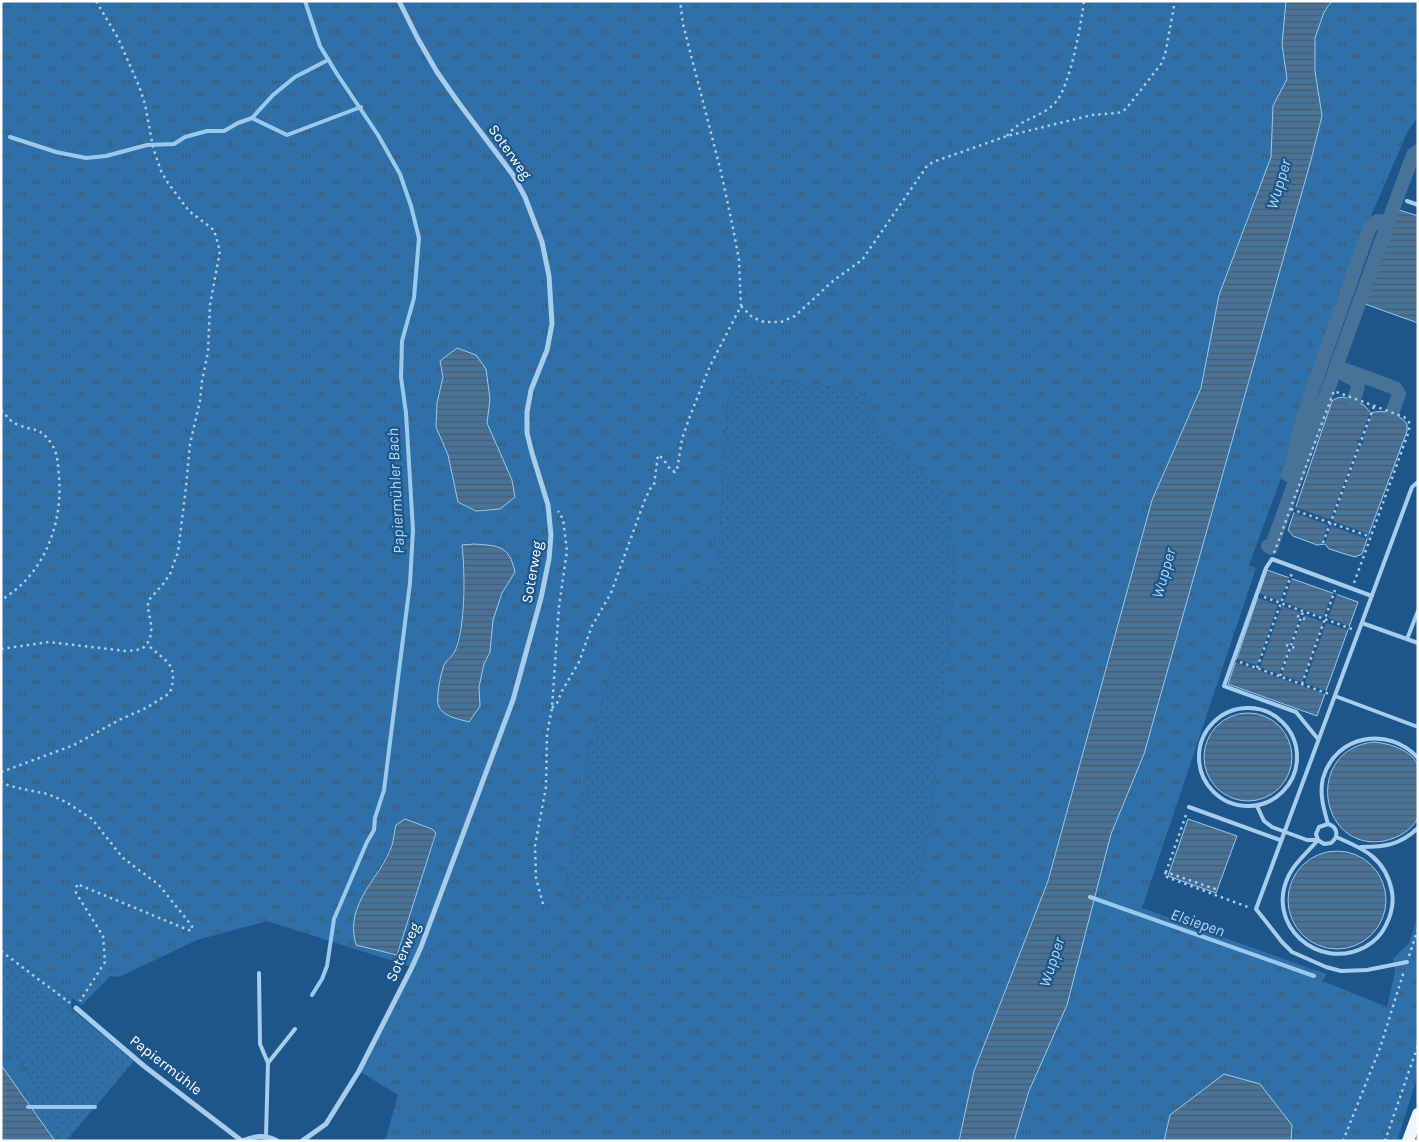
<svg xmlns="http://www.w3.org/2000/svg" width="1419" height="1142" font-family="Karla,sans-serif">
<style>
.grass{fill:url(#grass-dots)}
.park{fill:url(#park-tufts);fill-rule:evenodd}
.water{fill:url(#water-rules);stroke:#9ac9ee}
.pier{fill:#1c568a;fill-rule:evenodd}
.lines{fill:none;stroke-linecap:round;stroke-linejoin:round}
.stream{stroke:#9ac9ee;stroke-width:4}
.canal{stroke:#497298;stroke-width:14}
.path{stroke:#a7ccec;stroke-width:2.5;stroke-dasharray:2.5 4;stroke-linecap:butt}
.lane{stroke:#a7ccec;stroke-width:4}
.street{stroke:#a7ccec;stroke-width:5}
.primary{stroke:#edf5ff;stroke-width:12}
.labels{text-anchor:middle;stroke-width:4.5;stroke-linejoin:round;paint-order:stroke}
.street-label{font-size:15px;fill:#fff;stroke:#1c568a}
.water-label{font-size:16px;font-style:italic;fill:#b3d6f4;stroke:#1c568a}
</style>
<defs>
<pattern id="grass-dots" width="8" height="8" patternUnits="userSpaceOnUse" patternTransform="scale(1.25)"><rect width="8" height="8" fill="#2f70a8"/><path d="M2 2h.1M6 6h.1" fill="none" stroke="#405a71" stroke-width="1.8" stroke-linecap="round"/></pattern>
<pattern id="park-tufts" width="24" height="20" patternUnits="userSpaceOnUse" patternTransform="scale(1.25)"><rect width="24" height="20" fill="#2f70a8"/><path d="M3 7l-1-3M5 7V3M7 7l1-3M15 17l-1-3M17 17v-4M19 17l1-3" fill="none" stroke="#405a71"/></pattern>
<pattern id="water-rules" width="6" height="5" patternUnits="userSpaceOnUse" patternTransform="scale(1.25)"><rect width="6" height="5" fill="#497298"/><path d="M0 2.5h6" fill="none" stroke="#4b5b6a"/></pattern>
</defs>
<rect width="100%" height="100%" fill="#1c568a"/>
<path class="grass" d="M729,375l130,15 20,40 66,65 11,73 -27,262 -13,62 -353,9 25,-146 40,-149 89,-25z
M1,946l71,52 -1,11 63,52 -68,80h-11l-31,-44 8,-19 -31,-43z"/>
<path class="park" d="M1,1h1285l-4,43 5,35 -14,27 -2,51 -52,138 -18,93 -49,112 -104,381 -74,190 -15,70h-574l13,-46 -39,-24 53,-104 -145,-46 -70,19 -78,37 -9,-1 -28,29 -81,-59zM729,375l130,15 20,40 66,65 11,73 -27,262 -13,62 -353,9 25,-146 40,-149 89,-25zM443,377l47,22 -3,24 9,24 -38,55 -10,-47 -12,-28 1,-24zM462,545l53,27 -13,21 -9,27 -3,32 -6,12 -5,23 1,19 -43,-10 7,-32 10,-11 8,-30 2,-61zM436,833l-1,6 -39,116 -39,-47 35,-63z
M1332,1h86v115l-11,17 -37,85 -81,224 1,12 -41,111 7,3 -114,340 184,66 -3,7 64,26 8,-35 -2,-13 16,-16 9,-27v159l-21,66h-383l97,-307 33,-80 167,-594c3,-13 11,-33 10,-46 -3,-40 -17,-78 11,-113z
M1,1035l31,44 -8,18 -23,-30z"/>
<path class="water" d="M1286,1h46l-8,11 -9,26v33l7,45 -11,44 -167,594 -33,80 -44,171 -38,86 -15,50h-55l15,-70 74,-190 104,-381 49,-112 18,-93 52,-138 2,-51 14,-27 -5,-35z
M1396,209l22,7v107l-56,-20z
M457,348l19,7 10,14 4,30 -3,24 25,57 3,17 -15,12 -24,2 -18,-9 -10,-47 -12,-28 1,-24 6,-26 -3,-16z
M1343,397l21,8 7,8c11,-4 28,0 36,11v7l-40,108 -5,15 -7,3 -26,-8 -4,-5 -8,1 -24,-9 -5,-6 44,-129 5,-3z
M474,544c25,2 35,1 41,28l-13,21 -9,27 -3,32 -6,12 -5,23 1,19 -11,16c-10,-3 -25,-5 -30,-15 -4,-8 2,-34 5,-42 2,-5 8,-8 10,-12 12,-23 11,-82 8,-108z
M1267,570l91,32 -41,114 -89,-32z
M1204 757a44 44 0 1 1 88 0a44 44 0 1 1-88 0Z
M1374,742c14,1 39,8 44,24 1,9 0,41 0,52 -7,13 -20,20 -34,23 -66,11 -80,-92 -10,-99z
M405,819l27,10 4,4 -39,122 -41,-10c-12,-43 24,-65 36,-100 2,-6 2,-14 4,-20z
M1188,819l49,17 -21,57 -48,-17z
M1288 900a49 49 0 1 1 98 0a49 49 0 1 1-98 0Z
M1,1065l54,76h-54z
M1224,1074l36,10 32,41 -1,16h-127l6,-26z"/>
<path class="pier" d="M1370,412l2,1 -10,28 2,1 -1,2h-2l-28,76 2,2 34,12 -2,5 -36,-13 -6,18 -3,-1 6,-18 -35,-13 2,-5 33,12 3,-1 28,-75 -3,-2 1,-1h3z
M1289,577l3,1 -8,24 39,15 10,-24 4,1 -9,24 21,8 -1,4 -22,-7 -21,60 21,8 -1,3 -90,-32 2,-3 20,6 21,-60 -20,-7 1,-5 21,8zM1282,606l19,7 -1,3 -2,-1 -1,3 2,1 -9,26 -3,-1 -1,2 4,2 -11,26 -19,-7zM1304,615l19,7 -21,60 -20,-7 9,-27 4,1 1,-2 -4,-2 10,-26 3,1v-2l-2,-1z"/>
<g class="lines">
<path class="stream" d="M305,1l15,45 17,28 41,61 22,39 11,32 8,32 -5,60 -12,43 -1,36 5,36 7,117 -3,53 -26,207 -9,28 -1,12 -7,12 -33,77 -7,47 -5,13 -10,16
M252,118l21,-23 22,-18 33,-17
M10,137l46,15 30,6 20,-2 41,-11 27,-1 11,-7 22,-6h17l14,-8 14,-5 35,17 74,-28
M1090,897l224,79
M28,1107h67"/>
<path class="canal" d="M1346,370l49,18 4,6 -7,20
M1345,375c17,8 14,10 8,26
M1288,475l5,-14 4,-23 15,-47 58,-164 7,-6 11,1
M1268,546l3,2 123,-342 19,-51 5,-4"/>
<path class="path" d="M1007,136c12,-17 33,-18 47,-32 16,-15 27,-80 30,-103
M741,306l11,11 12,5h17l14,-6 39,-36 28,-20 65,-94 6,-4 74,-26 85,-21 26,-2 8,-4 35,-45 4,-9 10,-54
M1,410c6,6 10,13 18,15 16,7 20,1 32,18 7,10 7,22 8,34 4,47 -15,98 -58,123
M1291,509l80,28
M1323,543l51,-137
M1274,553l60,-162 70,26 5,5v9l-55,152
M1264,597l88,32
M1297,616l8,3
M1286,645l9,3
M1,649l48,-7 77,9c11,-1 18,0 23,-11 6,-14 -2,-25 -1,-39l16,-18 6,-9 8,-22 8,-65 4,-43 10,-43 2,-20 6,-29 2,-47 10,-54 -6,-21 -25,-19 -21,-28 -7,-12 -8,-24 -8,-43 -6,-18 -21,-48 -22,-37
M1240,662l89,32
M1257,668l35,-95
M1280,676l23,-64
M1302,684l33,-94
M552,708l5,-5 5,-12 17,-29 13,-36 19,-33 33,-91 6,-13 4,-4 4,-30c8,4 9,14 17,17l2,-2 5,-31 8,-23 20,-50 31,-60 -2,-46 -6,-32 -12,-56 -38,-148 -3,-23
M1,772l73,-27 45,-25 27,-12 24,-15c9,-31 -4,-30 -23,-49
M1,781l3,3 14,4 30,6 18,8 26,17 31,39 36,27 33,41 -1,5 -114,-47 -1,9 27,43 2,26 -25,39
M1186,815l-20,57 52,18
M1166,872l-2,4 84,31
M543,904l-7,-26 -1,-32 11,-59 1,-53 5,-26 7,-102 8,-55 -4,-32 -5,-8
M1,951l69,52
M1409,956l9,-27
M1343,1141l37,-93 24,-77
M1385,1141l33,-96"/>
<path class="lane" d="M1407,201l11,4
M1362,623l56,20
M1407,639l11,-28
M1335,696l83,31
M1199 757a49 49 0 1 1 98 0a49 49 0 1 1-98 0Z
M1318,739l-22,-27 -72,-26 42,-118 6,-9 100,37
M1257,806l7,15 8,6 35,13h11l6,4 7,-1c8,-6 7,-16 -3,-19l-9,3 -3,7 2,6
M1189,807l91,33
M1328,824c-4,-14 -9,-31 -5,-46 13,-44 66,-52 95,-20
M1318,840c-9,11 -23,22 -29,35 -25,49 29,97 76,72 9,-5 17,-13 21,-22 5,-10 8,-21 6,-33 -6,-33 -27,-43 -56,-55
M1361,847c24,0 39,-2 57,-19
M1407,962l-40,8 -26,1 -15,-4 -34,-15 -10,-10 -26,-33 156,-422 6,-5
M259,973l1,71 8,19
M266,1136l2,-73 27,-34"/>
<path class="street" d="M76,1008l68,58 98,75
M242,1141c13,-5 23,-7 35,0
M302,1141l24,-17 33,-53 53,-104 9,-20 92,-247 28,-102 8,-39 2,-24 -3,-30 -16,-52 -5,-20v-21l4,-22 16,-40 5,-26 -3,-48 -7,-34 -17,-45 -12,-22 -55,-73 -21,-30 -19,-33 -19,-38"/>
<path class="primary" d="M1408,1141l10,-27"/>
</g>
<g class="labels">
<g class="street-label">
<text transform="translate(510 152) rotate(55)" y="5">Soterweg</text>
<text transform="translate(532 572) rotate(-80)" y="5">Soterweg</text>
<text transform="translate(403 952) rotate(-66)" y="5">Soterweg</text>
<text transform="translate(166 1065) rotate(38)" y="5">Papiermühle</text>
</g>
<g class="water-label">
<text transform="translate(1278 184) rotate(-73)" y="6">Wupper</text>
<text transform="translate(395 491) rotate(-93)" y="6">Papiermühler Bach</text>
<text transform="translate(1163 573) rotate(-74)" y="6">Wupper</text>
<text transform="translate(1198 922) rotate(19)" y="6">Elsiepen</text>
<text transform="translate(1051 962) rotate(-72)" y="6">Wupper</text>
</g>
</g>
<rect width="1419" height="1142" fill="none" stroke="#ffffff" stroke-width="5"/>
</svg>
